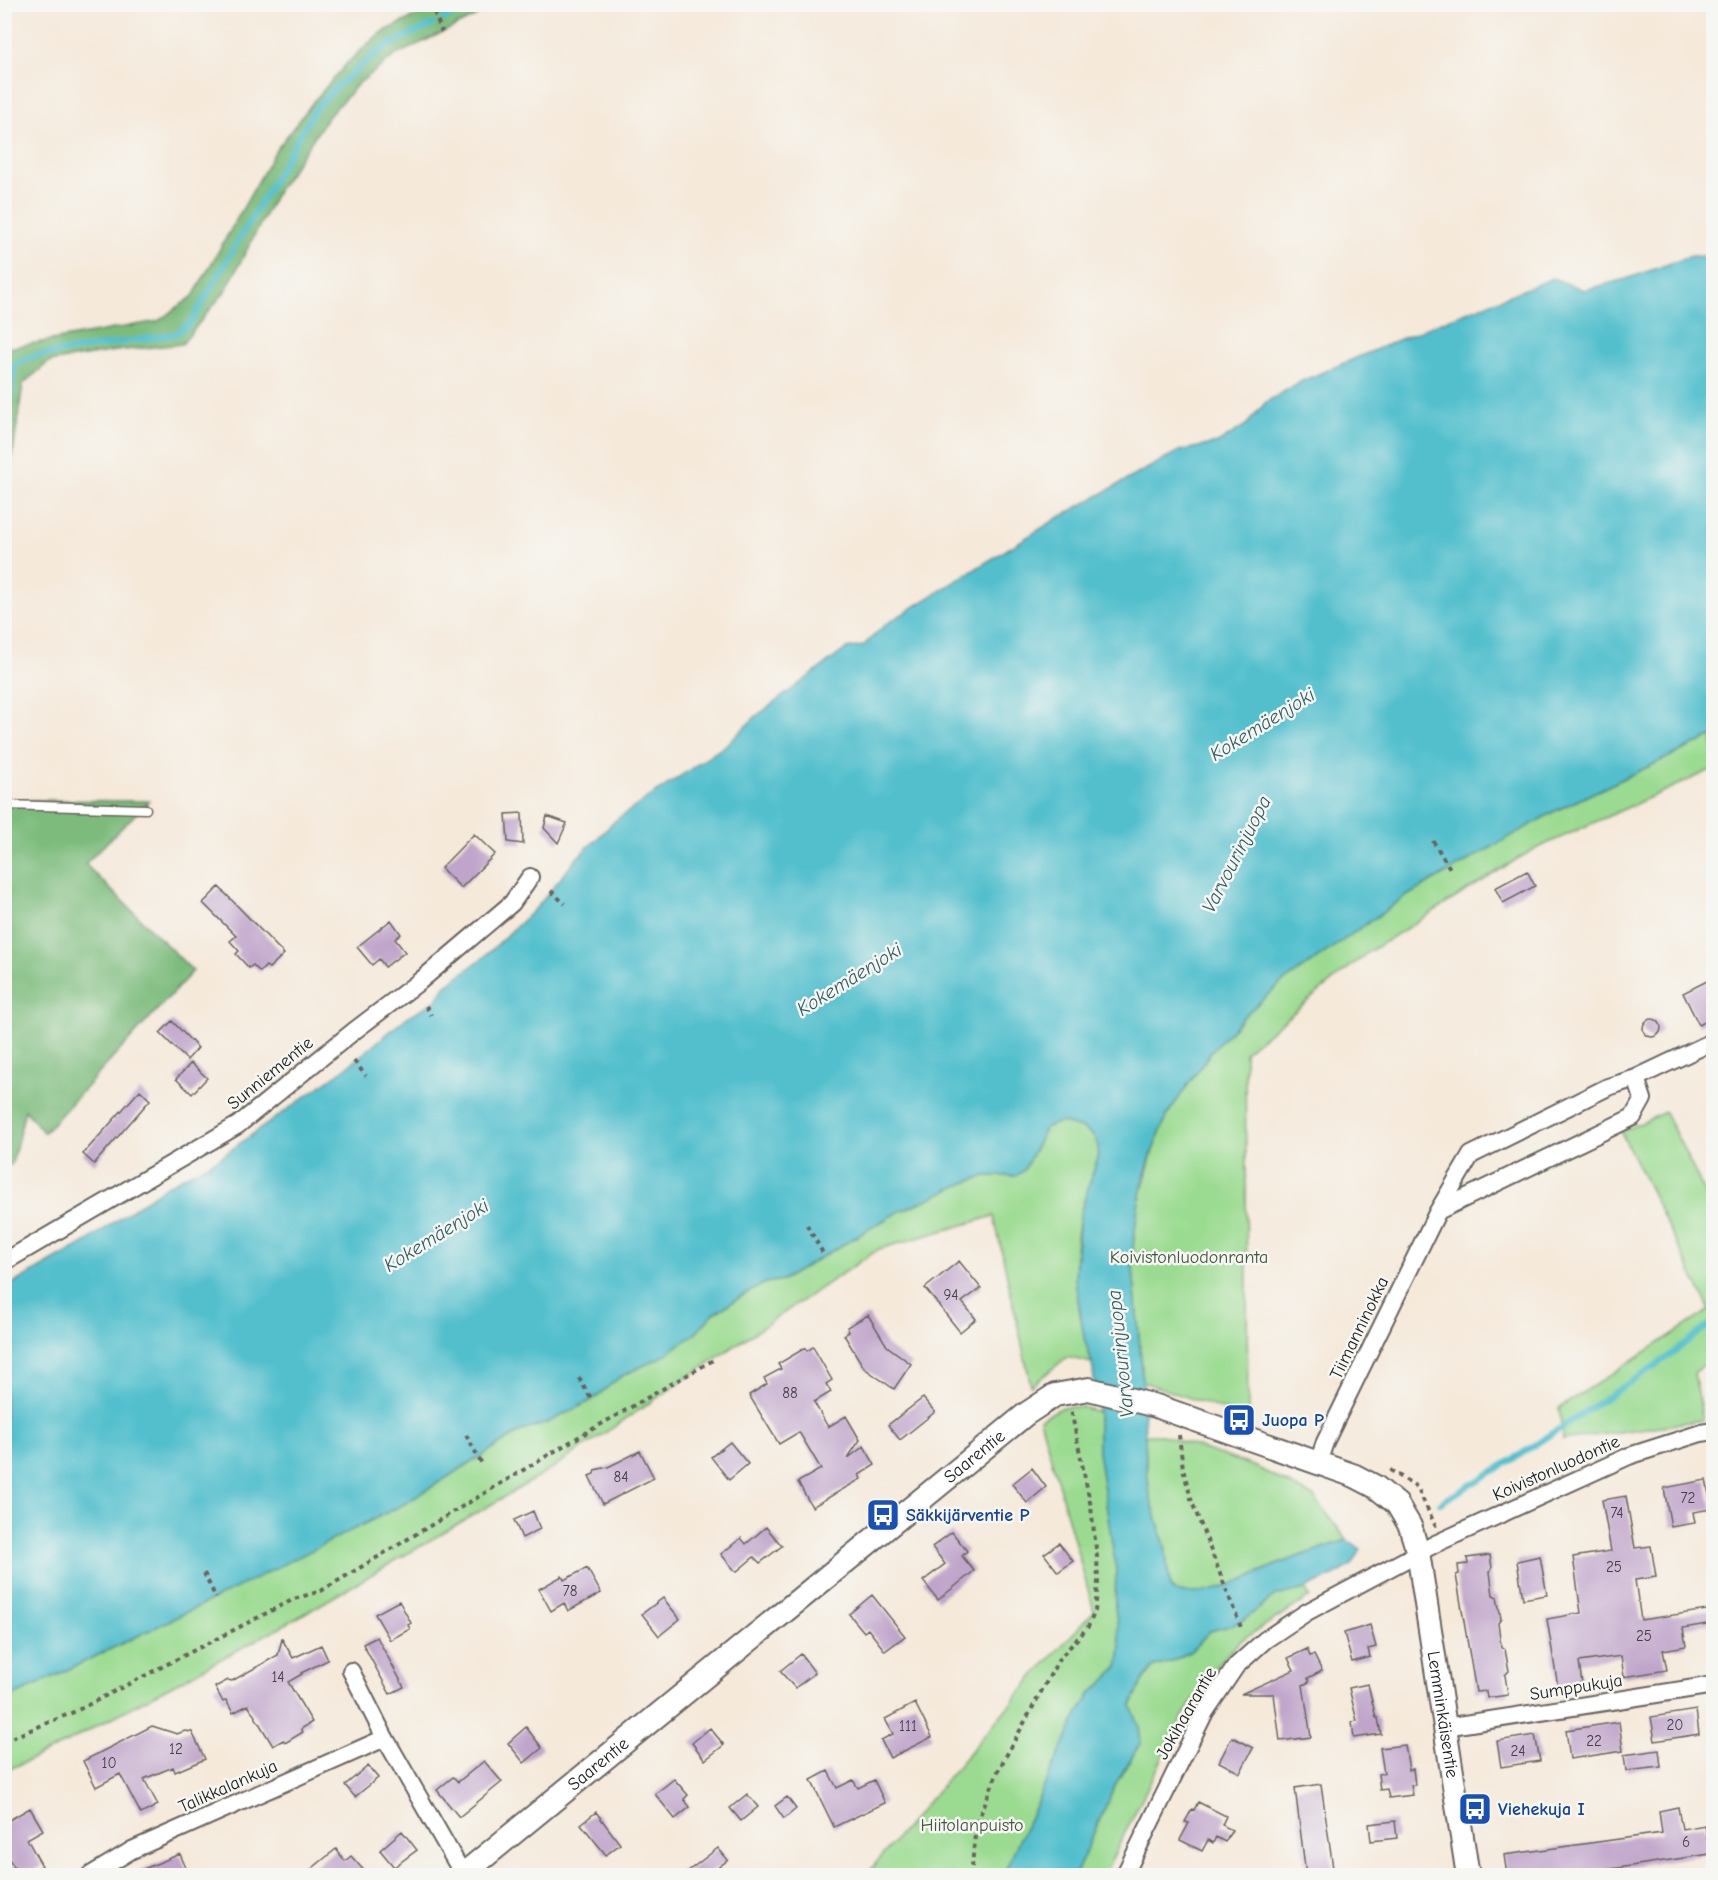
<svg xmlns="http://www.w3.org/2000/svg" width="1718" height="1880" font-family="'Comic Neue',sans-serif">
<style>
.green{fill:#9bdb91;stroke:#5c7c56;stroke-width:1.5}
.forest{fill:#7cbb7b;stroke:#4c6c4c;stroke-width:1.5}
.water{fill:#53bfcd;stroke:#386e74;stroke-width:1.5}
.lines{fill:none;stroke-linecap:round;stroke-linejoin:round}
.stream{stroke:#53bfcd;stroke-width:6}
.building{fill:#c0a4ca}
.lane-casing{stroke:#68645e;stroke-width:11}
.street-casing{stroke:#68645e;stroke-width:20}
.secondary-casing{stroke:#68645e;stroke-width:26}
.path{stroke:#68645e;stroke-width:4;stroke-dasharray:4.5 4.5;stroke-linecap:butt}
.lane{stroke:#fff;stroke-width:8}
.street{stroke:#fff;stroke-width:16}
.secondary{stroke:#fff;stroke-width:22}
.labels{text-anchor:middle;stroke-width:5;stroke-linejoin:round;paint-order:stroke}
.number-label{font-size:15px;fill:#453e48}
.street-label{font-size:18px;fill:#1c1c1c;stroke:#f6f6f2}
.park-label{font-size:18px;fill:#42553f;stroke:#f6f6f2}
.transit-label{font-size:18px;font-weight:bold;fill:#164399;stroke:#f6f6f2;text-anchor:start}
.water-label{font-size:20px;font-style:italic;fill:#325d63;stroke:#f6f6f2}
</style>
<rect width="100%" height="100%" fill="#f6f6f2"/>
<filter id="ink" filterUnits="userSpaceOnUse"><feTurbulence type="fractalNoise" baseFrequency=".0167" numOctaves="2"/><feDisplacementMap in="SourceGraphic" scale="12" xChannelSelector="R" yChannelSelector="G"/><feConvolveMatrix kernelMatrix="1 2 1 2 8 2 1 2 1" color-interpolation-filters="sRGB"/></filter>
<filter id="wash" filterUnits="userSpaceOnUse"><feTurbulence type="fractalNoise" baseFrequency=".008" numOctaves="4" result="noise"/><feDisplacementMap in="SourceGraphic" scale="24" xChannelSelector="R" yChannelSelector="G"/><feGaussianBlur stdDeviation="1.35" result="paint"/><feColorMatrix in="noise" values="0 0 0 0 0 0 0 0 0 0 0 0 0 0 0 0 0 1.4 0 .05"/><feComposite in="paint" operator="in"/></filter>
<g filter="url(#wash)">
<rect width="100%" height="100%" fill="#f5e9da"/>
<path class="green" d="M1713,736v33l-180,81 -14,8 -152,95 -122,99 3,366 -105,-36 -11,-126 6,-50 15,-56 14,-35 43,-62 35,-38 34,-30 126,-88 148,-85z
M1665,1112l48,97v150l-19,14 9,47 -140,20 -4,-32 151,-98 -89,-178z
M1060,1122c15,4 33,6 38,23 4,17 -14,49 -17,67 -11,50 -4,103 11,151l-25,-6 -36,29 -37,-170 -115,33 -334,224 -239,140 -250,135 -51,23v-71l211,-102 190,-95 115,-72 26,-8 45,-23 28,-23 43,-21 33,-23 17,-19 29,-18 23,-13 18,-3 113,-67 66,-29 24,-8h30l8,-6 22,-43z
M1063,1407h19l16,5v39l18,119 -1,37 6,42 -1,9 -2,9 -17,18 -10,8 -15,25 -73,157 -138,1 175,-207 54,-58 -54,-192z
M1145,1435h17l94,32 58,30 33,43c-26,9 -53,17 -78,28 -30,13 -64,33 -97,22l-3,-12 -4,-32 -15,-50 -4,-33z
M1305,1589l5,8 -70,44 -28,29 -29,46 -79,159 -29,1 41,-93 25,-41 -3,-20 -7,-16 12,-26 11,-13 17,-5 20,-11 19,-20 23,-6 12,-6 30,-23z"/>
<path class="forest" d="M438,5h61l-103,50 -38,29 -31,34 -50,74 -51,98 -44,54 -66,7 -67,11 -26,22 -18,124 -1,-150 4,-10 150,-27 35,-25 83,-146 37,-48 35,-40 31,-28z
M4,800l145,1 -64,63 108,107 -149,162 -19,-23 -13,54 -7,3z"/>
<path class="water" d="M1691,256l22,1v479l-160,76 -148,85 -126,88 -34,30 -35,38 -43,62 -14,35 -9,27 -6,29 -6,50 11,126 3,81 4,33 15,50 4,32 3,12c33,11 67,-9 97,-22 25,-11 52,-19 78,-28l14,9 -8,15 -14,9 -34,16 -30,7 -30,23 -12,6 -23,6 -19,20 -20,11 -17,5 -11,13 -12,26 7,16 3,20 -25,41 -41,92h-72l73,-157 15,-25 10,-8 17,-18 3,-18 -6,-42 1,-37 -18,-119v-39l-6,-49 -8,-25 -9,-60 5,-64 18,-58v-11l-5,-10 -12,-7 -21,-6 -14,5 -22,43 -8,6h-31l-23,8 -66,29 -113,67 -18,3 -23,13 -29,18 -17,19 -33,23 -43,21 -28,23 -45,23 -26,8 -115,72 -190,95 -211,102v-412l79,-45 84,-58 50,-26 129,-92 63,-52 26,-14 9,-15 39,-29 54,-51 40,-49 39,-38 112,-76 26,-26 91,-68 17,-3 23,-22 172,-106 121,-67 39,-8 28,-18 20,-23 36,-21 134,-57 117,-46 31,12 42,-11z"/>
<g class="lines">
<path class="stream" d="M443,19l30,-15
M4,436l11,-71 14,-8 146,-23 16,-12 124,-213 20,-21 49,-41 49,-23
M1440,1503l72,-43 153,-101 49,-38"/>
</g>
<g id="blocks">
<path class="building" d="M522,813l1,31 -15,-2 -2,-28z
M547,816l20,7 -9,20 -14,-15z
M474,834l21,20 -34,34 -20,-20z
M1527,871l8,15 -32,17 -8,-15z
M219,887l65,67 -15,14 -3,-2 -6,6 -7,-7 -4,3 -13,-14 3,-3 -9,-10 6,-5 -33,-33z
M391,920l10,14 -6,5 10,13 -20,15 -6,-8 -7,6 -15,-18z
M1713,978v40l-14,7 -16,-32z
M1643 1028a9 9 0 1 1 18 0a9 9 0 1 1-18 0Z
M172,1021l26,27 -11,12 -27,-27z
M191,1063l16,15 -15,16 -16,-15z
M140,1090l10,10 -56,64 -11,-10z
M959,1261l22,27 -19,14 14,17 -16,13 -35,-44z
M868,1315l19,31 24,18 -17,25 -30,-21 -20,-33 5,-3 -2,-5z
M813,1347l19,33 -6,4 5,8 -17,10 14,25 18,-11 14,24 -13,19 17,-13 11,19 -16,10 2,4 -49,28 -14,-25 23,-13 -22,-37 -20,12 -30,-49 18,-11 -3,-6 17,-9 -3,-5 27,-16 2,3z
M923,1398l12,14 -35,28 -12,-15z
M730,1442l18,22 -19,16 -18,-23z
M640,1451l14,27 -51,26 -14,-28 5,-2 1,-4 13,-3z
M1032,1468l14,19 -19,16 -15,-19z
M1706,1480l6,29 -19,3 2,11 -24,4 -7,-39z
M1626,1496l9,52 16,-2 5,31 -21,3 6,40 72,-11v14l-30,5 3,18 -23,4 4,20 -43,7 -3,-21 -42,6 3,21 -24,4 -11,-68 34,-6 -8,-56 38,-6 -9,-51z
M533,1511l7,18 -18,9 -8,-18z
M766,1527l16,19 -22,17 -6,-6 -18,15 -15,-18 20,-16 5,6z
M952,1532l15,19 -5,5 12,15 -36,29 -15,-19 22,-17 -13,-17z
M1059,1543l14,18 -15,11 -14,-18z
M1490,1555l2,13 -2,4 3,23 4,2 4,22 -3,4 3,24 4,2 4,22 -4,4 3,20 -21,3 -1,-7 -10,1 -20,-117 3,-1 -1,-9 10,-1 -1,-6z
M1540,1556l7,39 -24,4 -6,-38z
M587,1568l14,25 -33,18 -4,-8 -13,8 -12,-22 23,-13 2,4z
M872,1595l33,41 -20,15 -17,-22 -4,3 -15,-18z
M663,1598l17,21 -21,17 -17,-22z
M399,1601l12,22 -3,2 2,4 -20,11 -15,-26z
M1370,1625l6,22 -8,2 2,8 -18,5 -8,-29z
M377,1637l27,50 -14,7 -27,-50z
M282,1639l11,19 28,-13 7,15 -27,13 1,1 -14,8 24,40 -11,7 2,3 -18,11 -2,-3 -10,6 -25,-41 -15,8 -7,-13 -3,2 -8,-15 13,-7 4,1 46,-26z
M1307,1649l3,7 4,-1 8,16 -14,7 1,4 -6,3 8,52 -31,4 -6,-47h-33l53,-24 -6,-12z
M801,1654l14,19 -20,15 -15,-17z
M1368,1684l8,34h2l3,16 -27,4 -2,-16 5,-1 -8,-33z
M915,1703l17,34 -42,21 -9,-18 12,-6 -8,-15z
M1696,1710l3,24 -44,7 -4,-24z
M1619,1722l4,29 -53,8 -4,-29z
M152,1726l25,8 8,-3 7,1 13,27 -30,13 -2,-5 -29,12 14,26 -17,9 -21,-40 -24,13 -13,-26z
M526,1727l16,21 -18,15 -16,-20z
M710,1728l14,17 -19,15 -13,-17z
M1535,1735l5,26 -39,6 -4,-26z
M1232,1737l21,11 -13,25 -21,-11z
M1405,1745l4,25 4,-1 2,16h-4l2,10 -24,3 -2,-9 -7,1 -2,-16 6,-1 -4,-25z
M1659,1750l2,17 -35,4 -2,-16z
M484,1761l18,21 -43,35 -22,-27 16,-13 5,5z
M368,1766l10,12 -23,19 -10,-12z
M828,1771l9,17 16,-8 5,8 16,-8 11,23 -51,24 -23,-47z
M674,1779l14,16 -4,4 6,8 -15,12 -20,-25z
M1321,1784l13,91h-28l-11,-87z
M747,1794l11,13 -17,14 -11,-13z
M787,1797l9,12 -12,10 -9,-13z
M1198,1802l28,14 -4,9 10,5 -7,12 -9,-5 -3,6 -5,-3 -6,11 -22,-11 9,-17 -4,-1 7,-13 2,1z
M1678,1807l4,22 23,-4 5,29 -139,21h-64l-3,-20 158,-22 -3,-22z
M30,1808l13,22 -16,9 15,27 -17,9h-6l-15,-24v-28z
M596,1812l24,32 -14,11 -25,-31z
M1395,1821l2,17 -26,3 -2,-17z
M402,1831l15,19 -23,17 -14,-17z
M718,1848l10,12 -20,15h-25z
M336,1849l9,12 6,-5 17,19h-64z
M180,1854l9,21h-60z"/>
</g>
</g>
<g filter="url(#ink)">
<use href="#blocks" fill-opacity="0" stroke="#68645e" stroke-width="1.5"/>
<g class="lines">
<g class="lane-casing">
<path id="lane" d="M4,805l142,4"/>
</g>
<g class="street-casing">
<path id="street" d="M1438,1211l195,-94 10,-18 -7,-21
M4,1262l234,-137 116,-94 66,-50 92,-78 18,-26
M1318,1463l7,-21 113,-231 33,-56 137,-68 28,-9 78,-37
M351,1671l34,67 79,138
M1445,1727l269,-42
M89,1876l43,-26 253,-112
M1124,1876l81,-164 31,-46 29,-26 42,-28 128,-68 194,-88 72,-23 13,-2"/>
</g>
<g class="secondary-casing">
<g id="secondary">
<path id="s1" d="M461,1876l565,-462 29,-19 34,-6 67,17 199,70 21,11 21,17 13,22 8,26 50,324"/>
</g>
</g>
<path class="path" d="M431,4l11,28
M1433,841l18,29
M551,891l14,13
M426,1006l5,9
M354,1061l12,15
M807,1225l17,30
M579,1378l13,22
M466,1435l16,29
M1179,1435l4,34 9,33 50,128
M1390,1470l27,17 19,40
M204,1573l12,25
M4,1741l72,-30 218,-112 27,-8 249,-149 145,-83
M971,1876l5,-51 23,-56 60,-110 29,-32 7,-16 3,-29 -1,-25 -6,-50 -20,-97"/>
<use href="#lane" class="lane"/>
<use href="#street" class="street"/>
<use href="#secondary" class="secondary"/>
</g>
</g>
<defs>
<g id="bus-square" transform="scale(1.725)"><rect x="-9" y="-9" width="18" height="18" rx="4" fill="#1a4fb4" stroke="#f6f6f2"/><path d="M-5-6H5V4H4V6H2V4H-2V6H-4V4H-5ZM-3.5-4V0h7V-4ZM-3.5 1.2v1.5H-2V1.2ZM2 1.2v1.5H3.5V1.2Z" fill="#fff"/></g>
</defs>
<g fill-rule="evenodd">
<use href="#bus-square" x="1239" y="1420"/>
<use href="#bus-square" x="883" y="1515"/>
<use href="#bus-square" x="1475" y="1809"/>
</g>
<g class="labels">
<g class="number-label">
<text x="951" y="1300">94</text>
<text x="790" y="1398">88</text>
<text x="621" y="1482">84</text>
<text x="1688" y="1503">72</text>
<text x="1617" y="1518">74</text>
<text x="1614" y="1572">25</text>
<text x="570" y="1596">78</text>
<text x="1644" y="1641">25</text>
<text x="278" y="1682">14</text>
<text x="1675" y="1730">20</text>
<text x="908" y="1731">111</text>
<text x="1594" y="1746">22</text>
<text x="176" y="1754">12</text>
<text x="1518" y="1756">24</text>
<text x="109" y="1768">10</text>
<text x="1686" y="1847">6</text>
</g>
<g class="street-label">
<text transform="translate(270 1073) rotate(-39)" y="6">Sunniementie</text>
<text transform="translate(1359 1328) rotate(-64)" y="6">Tiimanninokka</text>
<text dy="6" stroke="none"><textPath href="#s1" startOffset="663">Saarentie</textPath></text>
<text transform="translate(1556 1468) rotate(-24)" y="6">Koivistonluodontie</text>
<text transform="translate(1576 1687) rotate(-9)" y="6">Sumppukuja</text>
<text transform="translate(1186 1713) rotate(-60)" y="6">Jokihaarantie</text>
<text dy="6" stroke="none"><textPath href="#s1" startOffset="1347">Lemminkäisentie</textPath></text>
<text dy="6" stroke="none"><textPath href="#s1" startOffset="177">Saarentie</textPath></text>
<text transform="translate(228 1786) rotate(-24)" y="6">Talikkalankuja</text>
</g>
<g class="park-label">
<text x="1189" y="1263">Koivistonluodonranta</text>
<text x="972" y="1831">Hiitolanpuisto</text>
</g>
<g class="transit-label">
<text x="1262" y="1426">Juopa P</text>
<text x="906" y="1521">Säkkijärventie P</text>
<text x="1498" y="1815">Viehekuja I</text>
</g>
<g class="water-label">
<text transform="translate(1262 724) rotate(-32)" y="7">Kokemäenjoki</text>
<text transform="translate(1236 854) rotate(-63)" y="7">Varvourinjuopa</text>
<text transform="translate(849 979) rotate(-32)" y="7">Kokemäenjoki</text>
<text transform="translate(436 1235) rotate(-32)" y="7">Kokemäenjoki</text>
<text transform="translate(1120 1354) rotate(-96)" y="7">Varvourinjuopa</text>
</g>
</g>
<rect width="1718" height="1880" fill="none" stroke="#f6f6f2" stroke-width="24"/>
</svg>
